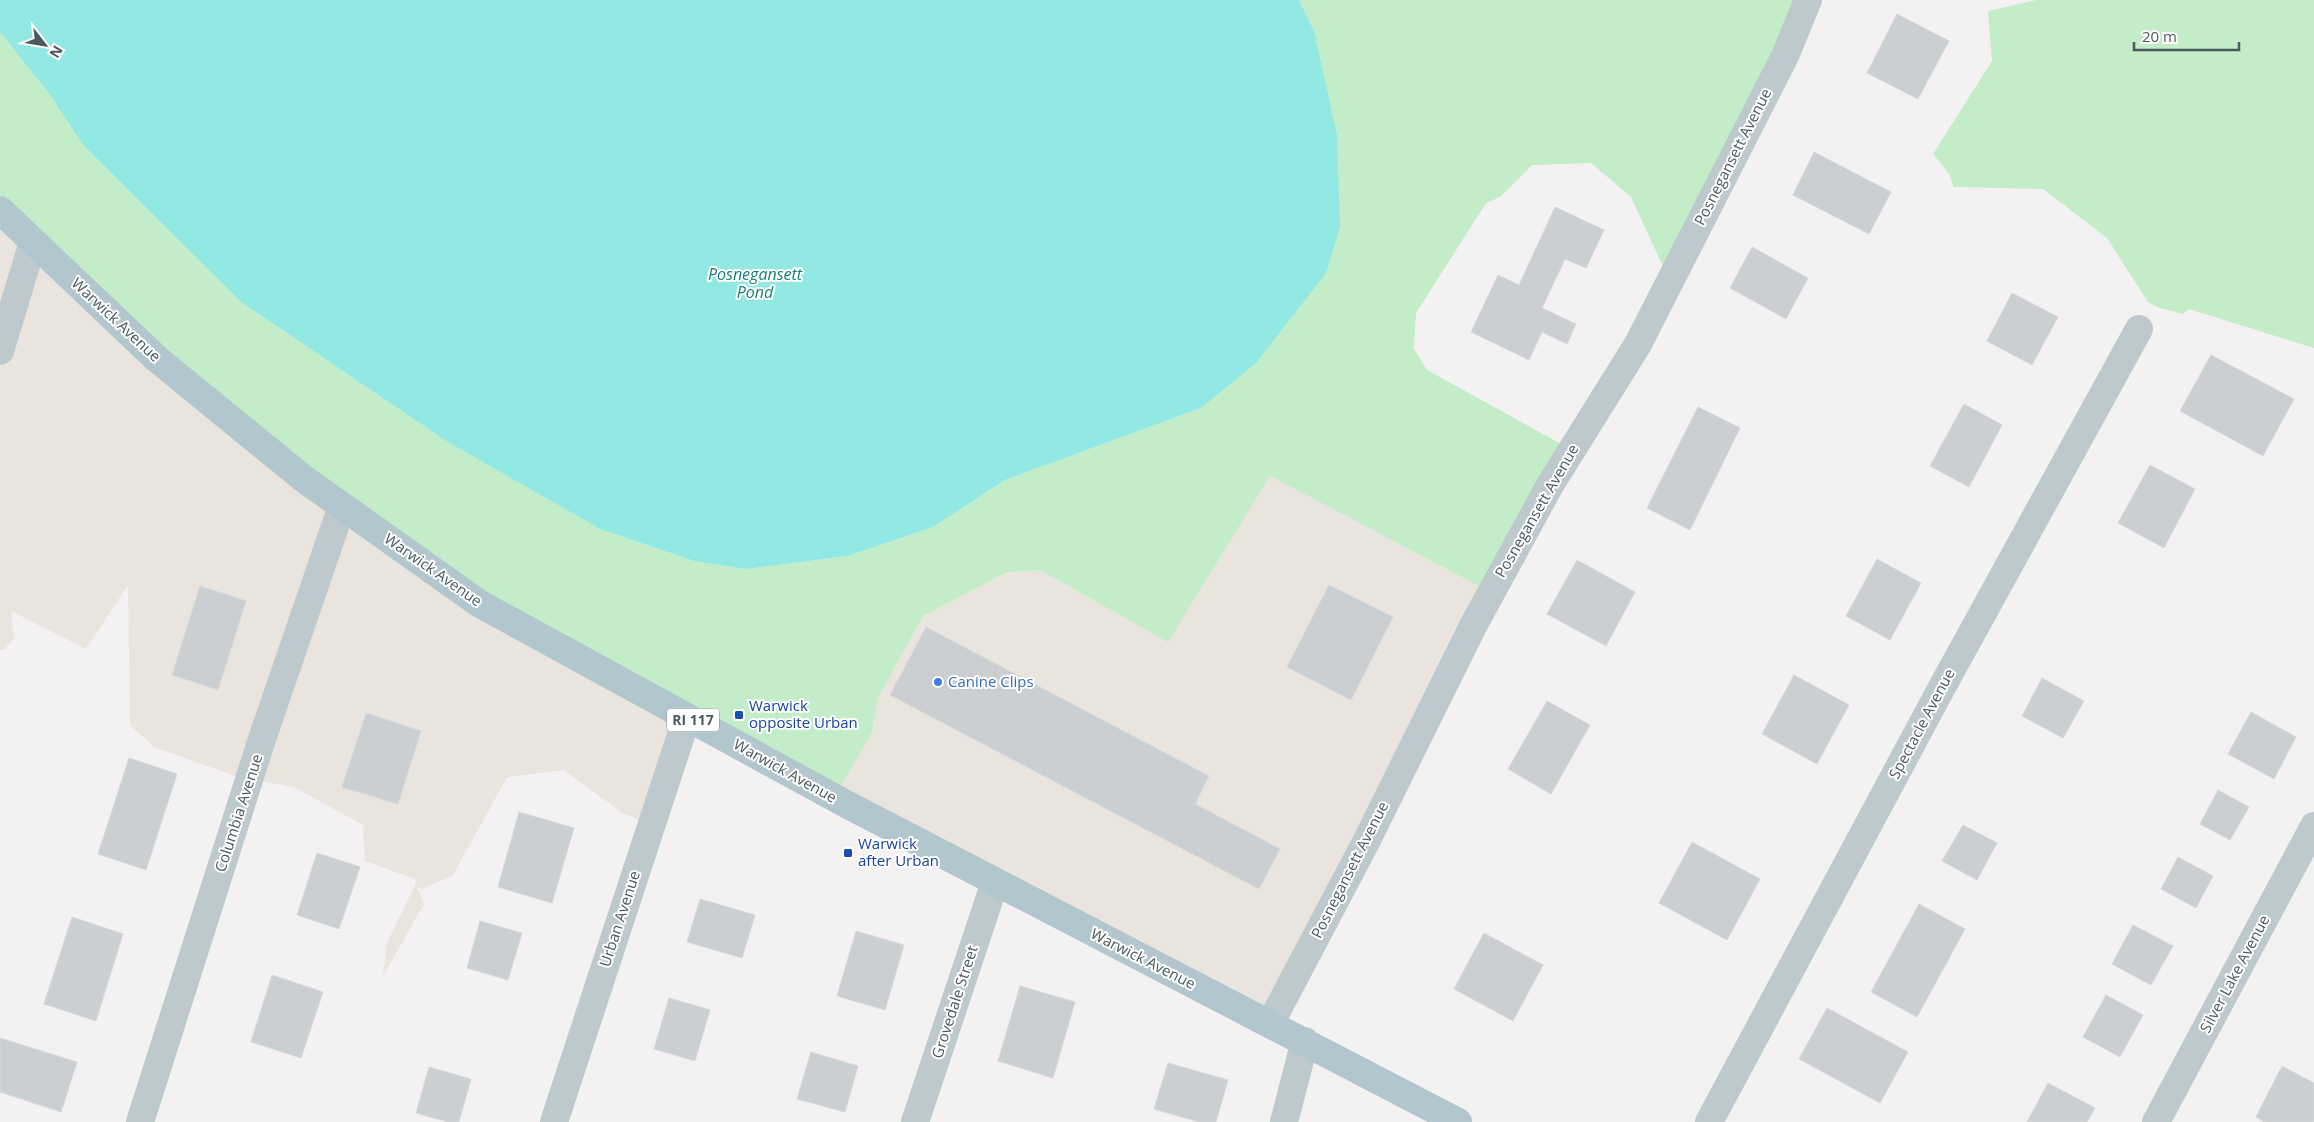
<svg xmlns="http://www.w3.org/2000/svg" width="2314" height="1122" font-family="'Open Sans',sans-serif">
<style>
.commercial{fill:#e9e4de}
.green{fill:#c2edc8}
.water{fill:#92e8e3}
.building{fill:#cbcfd2;stroke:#d5d9dc}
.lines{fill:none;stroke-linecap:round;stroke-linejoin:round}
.minor{stroke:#bdc9cc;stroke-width:28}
.primary{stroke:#b2c7cd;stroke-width:28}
.shop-dot{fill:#3f7fe0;stroke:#fff;stroke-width:2}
.transit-dot{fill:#1a4fb4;stroke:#fff;stroke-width:2}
.labels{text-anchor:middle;stroke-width:4;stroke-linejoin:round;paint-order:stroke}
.shield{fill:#fff;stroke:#808b8e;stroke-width:1}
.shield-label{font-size:14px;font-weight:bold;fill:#49595d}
.street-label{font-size:15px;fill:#49595d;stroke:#fff}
.shop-label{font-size:15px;fill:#366cbe;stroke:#fff;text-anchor:start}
.transit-label{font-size:15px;fill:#164399;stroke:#fff;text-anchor:start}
.water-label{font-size:16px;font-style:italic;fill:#14807b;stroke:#fff}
</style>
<rect width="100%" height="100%" fill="#f3f1f1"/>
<path class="commercial" d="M0,210l679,506 -29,109 -29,-13 -57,-42 -57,7 -54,98 -31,14 -5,-2 7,17 -41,72 4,-33 29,-60 -1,-4 -50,-18 -2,-36 -69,-38 -56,-10 -84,-30 -24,-22 -2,-140 -42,64 -75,-38 3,27 -10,12h-4z
M1270,476l226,119 -221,427 -440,-225 37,-65 6,-34 45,-82 84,-44 33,-2 128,71z"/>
<path class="green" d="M1299,0h512l-141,282 -39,-85 -40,-34 -59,2 -32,32 -14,6 -70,110 -2,36 13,21 145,80 -76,145 -226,-119 -102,166 -128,-72 -33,2 -84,44 -45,82 -6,34 -37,65 -128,-66 -391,-242 -316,-279v-178l50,63 33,50 158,157 205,139 154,88 94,32 52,8 102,-13 85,-29 72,-47 196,-72 113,-377z
M2036,0h278v348l-125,-39 -6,5 -26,-7 -9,-5 -41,-64 -64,-49 -89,-2 -5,-13 -16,-20 59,-93 -4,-50z"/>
<path class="water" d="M0,0h1299l15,31 23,104 3,92 -14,46 -70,90 -55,45 -196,72 -72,47 -85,29 -102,13 -52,-8 -94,-32 -154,-88 -205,-139 -158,-157 -33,-50 -50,-63z"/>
<path class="building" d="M1897,14l52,27 -31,58 -51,-26z
M1814,152l77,40 -22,42 -76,-39z
M1555,207l49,23 -18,38 -21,-9 -23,49 34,16 -9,20 -25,-12 -13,28 -58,-28 27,-57 21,10z
M1752,247l56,31 -22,41 -56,-31z
M2012,293l46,24 -26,48 -45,-24z
M2211,355l83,44 -31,57 -83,-45z
M1964,404l38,21 -33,62 -39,-21z
M1698,407l42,21 -50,102 -43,-22z
M2150,465l45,24 -31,59 -46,-25z
M1877,559l44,24 -31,57 -44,-24z
M1577,560l58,32 -29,54 -59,-32z
M1329,585l64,32 -42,83 -64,-33z
M200,586l46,15 -28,89 -46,-15z
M926,627l283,149 -14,28 85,45 -21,40 -369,-194z
M1794,675l55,30 -32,59 -55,-30z
M2042,678l42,23 -21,37 -41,-22z
M1547,701l43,24 -39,69 -43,-25z
M2251,712l45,25 -22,42 -46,-25z
M366,713l55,18 -23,73 -56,-17z
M129,758l48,16 -31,96 -48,-16z
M2218,790l31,17 -19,33 -30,-16z
M519,812l55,16 -22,75 -54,-16z
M1963,825l34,18 -20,37 -35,-19z
M1692,842l68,37 -33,61 -68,-37z
M317,853l43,14 -21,62 -42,-14z
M2178,857l35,19 -17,32 -35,-19z
M700,899l55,16 -13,43 -55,-16z
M1919,904l46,25 -48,88 -46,-25z
M72,917l51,17 -27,87 -52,-17z
M480,921l42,12 -14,47 -41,-12z
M2133,925l40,21 -22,39 -39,-21z
M856,931l48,14 -19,65 -48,-14z
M1484,933l59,32 -30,56 -59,-32z
M272,975l51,17 -22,66 -50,-16z
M1020,986l55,16 -22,76 -55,-17z
M2106,995l37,20 -23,42 -37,-20z
M669,998l41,12 -15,51 -41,-12z
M1827,1008l81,44 -28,51 -81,-44z
M0,1038l77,24 -16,50 -61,-20z
M811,1052l47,14 -13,46 -48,-13z
M1168,1063l60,17 -12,42h-17l-45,-13z
M2282,1066l32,17v39h-49l-9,-5z
M429,1067l42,12 -12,43h-11l-32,-9z
M2048,1083l47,25 -8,14h-60z"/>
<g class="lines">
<path class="minor" d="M0,351l33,-109
M1270,1024l97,-184 106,-214 77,-141 88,-141 147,-288 23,-56
M140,1122l122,-383 80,-233
M554,1122l133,-405
M915,1122l80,-240
M1284,1122l21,-81
M1709,1122l232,-433 198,-360
M2156,1122l158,-296"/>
<path class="primary" d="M0,210l157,149 147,120 176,125 366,200 612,318"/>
</g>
<circle class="shop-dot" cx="938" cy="682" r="5"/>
<g class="transit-dot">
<rect x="734" y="710" width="10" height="10" rx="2.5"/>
<rect x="843" y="848" width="10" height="10" rx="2.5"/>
</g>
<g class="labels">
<rect class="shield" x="667" y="708.5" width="52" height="23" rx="4"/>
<g class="shield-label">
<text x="693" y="725">RI 117</text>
</g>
<g class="street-label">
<text transform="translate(1733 157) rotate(-63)" y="5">Posnegansett Avenue</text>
<text transform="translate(116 320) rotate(43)" y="5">Warwick Avenue</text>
<text transform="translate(1537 511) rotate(-60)" y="5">Posnegansett Avenue</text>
<text transform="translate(433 570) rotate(35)" y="5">Warwick Avenue</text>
<text transform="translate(1922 724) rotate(-62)" y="5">Spectacle Avenue</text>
<text transform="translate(785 771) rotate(29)" y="5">Warwick Avenue</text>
<text transform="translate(239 813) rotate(-72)" y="5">Columbia Avenue</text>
<text transform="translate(1350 870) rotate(-63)" y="5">Posnegansett Avenue</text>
<text transform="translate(620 919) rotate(-72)" y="5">Urban Avenue</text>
<text transform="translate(1143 959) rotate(27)" y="5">Warwick Avenue</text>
<text transform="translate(2235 974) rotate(-62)" y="5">Silver Lake Avenue</text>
<text transform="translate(955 1002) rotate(-72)" y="5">Grovedale Street</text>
</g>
<g class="shop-label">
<text x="948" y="687">Canine Clips</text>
</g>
<g class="transit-label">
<text x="749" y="711">Warwick<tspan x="749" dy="17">opposite Urban</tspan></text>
<text x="858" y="849">Warwick<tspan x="858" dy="17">after Urban</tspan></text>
</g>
<g class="water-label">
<text x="755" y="280">Posnegansett<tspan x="755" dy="18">Pond</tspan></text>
</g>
</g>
<g transform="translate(45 45) rotate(121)" stroke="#ffffff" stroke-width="4" paint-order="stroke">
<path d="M0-4L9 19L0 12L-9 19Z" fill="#49595d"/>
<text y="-8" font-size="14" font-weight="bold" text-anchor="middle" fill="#49595d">N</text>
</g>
<path d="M2134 42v8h105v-8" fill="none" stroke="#49595d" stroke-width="2.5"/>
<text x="2142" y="42" font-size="15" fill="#49595d" stroke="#ffffff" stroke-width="4" paint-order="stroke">20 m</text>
</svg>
